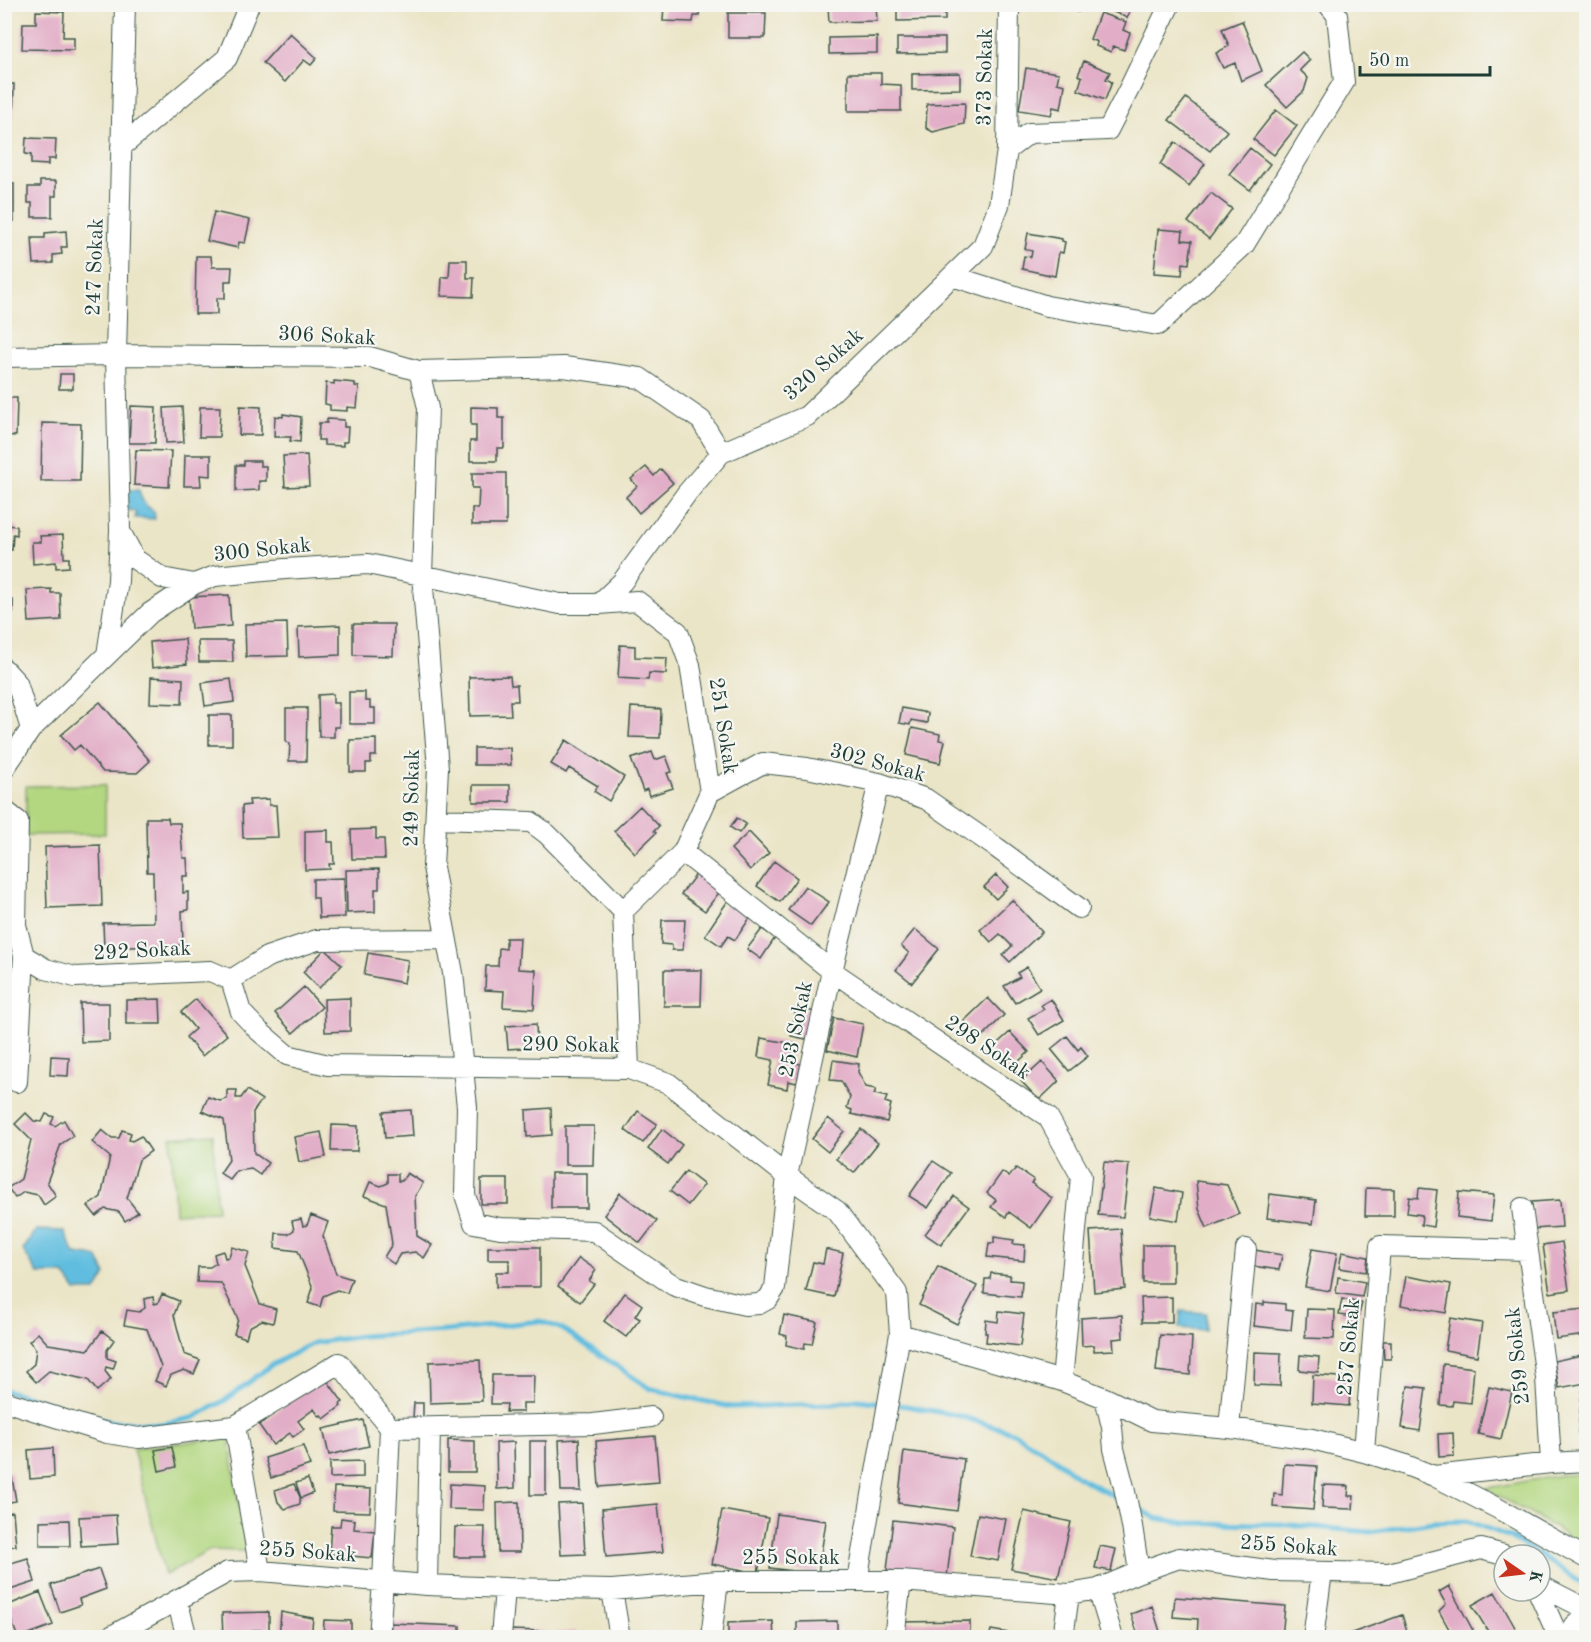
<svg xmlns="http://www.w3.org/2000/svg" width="1591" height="1642" font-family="'Old Standard TT',serif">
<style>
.green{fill:#b2d780;stroke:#688a5a;stroke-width:1.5}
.water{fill:#61bddf;stroke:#407d8a;stroke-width:1.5}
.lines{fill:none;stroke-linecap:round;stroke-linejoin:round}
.stream{stroke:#61bddf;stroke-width:5}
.building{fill:#e2aec7}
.minor-casing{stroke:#3e564a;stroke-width:22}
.minor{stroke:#fff;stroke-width:20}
.labels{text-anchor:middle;stroke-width:4.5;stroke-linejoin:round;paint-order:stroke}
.street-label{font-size:21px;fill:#1f3d34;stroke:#f6f6f2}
</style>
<rect width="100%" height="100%" fill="#f6f6f2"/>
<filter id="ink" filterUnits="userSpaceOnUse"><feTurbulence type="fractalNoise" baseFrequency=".0167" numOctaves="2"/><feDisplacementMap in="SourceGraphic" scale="12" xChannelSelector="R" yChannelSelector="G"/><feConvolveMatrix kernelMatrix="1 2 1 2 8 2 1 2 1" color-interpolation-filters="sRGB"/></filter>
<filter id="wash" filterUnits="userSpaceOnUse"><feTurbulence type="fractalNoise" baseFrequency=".008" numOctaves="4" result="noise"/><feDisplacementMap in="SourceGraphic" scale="24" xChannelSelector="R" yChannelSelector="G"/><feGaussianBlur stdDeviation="1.35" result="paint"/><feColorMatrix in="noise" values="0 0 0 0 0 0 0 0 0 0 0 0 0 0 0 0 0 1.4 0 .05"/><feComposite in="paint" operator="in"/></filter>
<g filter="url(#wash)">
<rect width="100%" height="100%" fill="#ebe5c7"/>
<path class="green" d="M105,785v49l-79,1v-49z
M213,1134l4,77 -42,2 -4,-76z
M229,1437l17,114 -36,-1 -45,25 -32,-126z
M1586,1474v76l-29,-21 -69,-39 -1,-2 75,-13z"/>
<path class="water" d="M126,490h13c2,10 6,17 15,21l1,8 -20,-1 1,-4 -2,-3 -7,-1z
M36,1230l28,1 11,23 22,3 9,17 -10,17h-20l-12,-17h-26l-15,-24z
M1181,1311l25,2 -1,17 -26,-2z"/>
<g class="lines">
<path class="stream" d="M4,1390l109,32 49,2 31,-6 34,-19 43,-33 43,-23 49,-7 84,-5 94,-10 22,8 87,59 31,8 51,11 101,-3 26,-4 49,6 53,10 52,16 39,24 27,21 42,22
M1134,1506l22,12 29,5 95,1 90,8 63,-10 34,-1 43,16 30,18
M1540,1555l46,31"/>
</g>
<g id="blocks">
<path class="building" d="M664,4h36l-1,12h-5l-1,6 -30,-1z
M945,4v16l-48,1v-16z
M1050,4h30l-2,8z
M1096,4h37l-6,14z
M876,5l1,16 -48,1 -1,-16z
M36,11l28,1 -1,25h11v13l-52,-1 1,-26h13z
M728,13h38l-1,25h-37z
M1100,13l26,9 -3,8 7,3 -6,17 -11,-4 -2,6 -15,-6 1,-4 -7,-3z
M1242,21l20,50 -21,10 -6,-18 -12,5 -7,-15 13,-7 -7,-17z
M290,33l27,25 -6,7 -7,-5 -19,22 -22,-19z
M877,37v16l-48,1v-16z
M897,38h48v15l-48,1z
M1302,52l8,8 -10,10 8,8 -4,13 -17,16 -21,-22z
M1084,61l26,11 -4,7 6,3 -7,18 -27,-10 4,-13 -4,-2z
M1026,68l33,5 -2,10 8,2 -4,24 -8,-2 -2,8 -32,-5z
M848,73h33v11l20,1v26h-53z
M960,73v16l-48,1v-16z
M4,84h10l-1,35h-9z
M1186,98l41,33 -17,20 -41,-31z
M965,103l-1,21 -31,8 -7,-4 1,-24z
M1276,110l21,16 -23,29 -21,-16z
M4,131h7l-1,30h-6z
M26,138l30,1 -1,20h-7v6l-17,-1v-9l-6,-1z
M1175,142l30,22 -16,22 -29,-22z
M1250,148l20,16 -20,26 -21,-16z
M40,181h16v15h-4v21h-20v-14h-4v-16h12z
M4,184h10v37h-10z
M1211,193l21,16 -23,30 -21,-17z
M214,212l36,8 -5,23 -6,-1 -1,6 -31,-7z
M1158,229l25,2 -1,9 10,1 -3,23 -6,-1 -1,12 -28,-2z
M66,231l1,16h-6l1,7 -9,1v8l-19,1 -2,-26h13v-5z
M1028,233l34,6v2l3,1 -2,11 -4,-1 -4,24 -33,-7 2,-13 7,1 1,-6 -7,-2z
M196,256h15l1,11h20l-1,14h-6v17h-8v16h-22z
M450,260h17v18h7l-1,19 -32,-1 1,-19h7z
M60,374h13v15h-14z
M334,381l21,2v3l4,1 -2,21 -10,-1v4l-17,-1v-5l-5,-1 1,-21 8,1z
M4,398h13l-1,38 -12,-1z
M131,406l25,1 -1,36h-26z
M240,406l21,1v28h-22z
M182,407l2,35 -18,1 -2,-35z
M200,407h20l-1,30h-20z
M471,407l27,1v10h6v30h-7v13h-27v-20h6v-16h-5z
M283,414l18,3 -1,25 -10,-1 1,-4h-17l1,-21 8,1z
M327,419l17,1v7h4l-1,15h-4v4l-19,-1v-5h-6l1,-17h8z
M42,423l39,1 -1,57h-39z
M136,450l35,1 -2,36 -35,-2z
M185,455h26v21l-11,-1 1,11h-17z
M307,455l2,31 -24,1 -2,-31z
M244,461h16v5h6v15h-7v9l-23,1v-26h8z
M646,467l8,9 7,-7 12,14 -34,30 -13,-16 11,-11 -6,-7z
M472,473h34v52h-34v-17h6l1,-20h-7z
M4,525l13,1v9l-4,-1 -1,16h-8z
M63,535l1,23h5v9l-13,1v-6l-23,2 -1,-22h9l-1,-6z
M4,588h4v12h5v12h-9z
M51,589v4h9l1,27 -32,2 -2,-32z
M229,595l2,31 -40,3 -2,-32z
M287,623l1,33 -42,1 -1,-33z
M353,624h41l-1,32 -40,-1z
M340,625v30l-41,2 -1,-30z
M185,639l2,25 -35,4 -2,-26z
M198,641h34l1,21h-34z
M620,645l15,1v11l32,1 -1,16 -17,-1 -1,7 -30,-2z
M510,676l1,9h6l1,16h-8l1,14 -41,1 -1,-39z
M151,677l32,2 -1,25 -32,-1z
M231,679l3,23 -29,4 -3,-23z
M349,692h16v9h5v7h5v16h-26z
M333,694v9h6v24h-5v10h-15l-1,-42z
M100,702l50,59 -13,12 -34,-1 -23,-27 -6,5 -13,-15z
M631,707l30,2 -1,29 -31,-1z
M286,708h21l-1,53h-17l1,-18 -4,-1z
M902,708l26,5 -1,10 -16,-3 -1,5 -11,-2z
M8,715l4,19 -8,1v-19z
M209,715h23v30h-23z
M912,728l28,6 -1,6 6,1 -5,22 -34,-8z
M376,739v17h-5v7h-5v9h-16v-32z
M566,740l58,37 -15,24 -15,-10 4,-5 -29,-18 -3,5 -15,-9z
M474,748h36l1,17h-37z
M652,752l3,8 11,-4 6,16 -5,1 6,15 -24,8 -2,-7 -4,2 -12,-32z
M473,785h37v17h-37z
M269,799v6h7l2,32 -35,1 -1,-32 8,-1 -1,-5z
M640,806l19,20 -5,5 2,2 -21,20 -21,-22z
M146,818h22l1,5h11l3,35h4l1,18h-5v17l5,-1v18l-6,1 1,34 -79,3 -1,-25 51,-1 -1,-50h-6z
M737,818l9,6 -7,9 -9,-6z
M376,829v10h8l1,20h-33l-1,-29z
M328,830v12h5l1,22h-5l1,5 -25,1v-39z
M749,832l20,21 -19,17 -19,-21z
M100,845l2,61 -55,2 -2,-61z
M774,861l23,17 -17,24 -23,-16z
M379,869v20h-4v23l-28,1 -1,-43z
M697,873l24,17 -16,21 -24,-17z
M996,875l12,12 -12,12 -12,-12z
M344,878l1,39 -26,1 -1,-20h-5v-19z
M805,886l24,16 -18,24 -23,-16z
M729,899l23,16 -17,25 -7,-4 -7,10 -16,-11z
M1012,900l30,32 -32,30 -7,-7 9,-9 -12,-12 -9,8 -11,-12z
M662,920h23l-2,30h-11v-5l-11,-1z
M762,929l13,9 -14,21 -14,-10z
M915,929l24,20 -27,34 -16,-13 13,-17 -8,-7z
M506,938h14l-2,31 18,1 -2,39 -31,-2 1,-16 -19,-1 1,-24h12l1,-18 7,1z
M325,949l17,16 -23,23 -16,-16z
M368,953l40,7 -4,23 -40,-8z
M1027,967l13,21 -25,15 -11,-17 16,-9 -3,-4z
M664,970h38l-1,36h-37z
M4,979h8l-1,51h-7z
M304,987l18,20 -29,26 -18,-20z
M350,998v33l-25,1 -1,-33z
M988,998l16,17 -23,23 -17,-17z
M160,999l1,25h-35v-24z
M196,999l31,36 -25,21 -16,-19 9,-8 -14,-17z
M1051,999l13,21 -25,15 -11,-17 16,-9 -3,-4z
M80,1003h29v38l-28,1z
M796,1008l20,4 -5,28 -20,-4z
M834,1018l29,6 -6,33 -30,-7z
M536,1024l1,23 -29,2 -2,-23z
M1010,1032l19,20 -20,18 -19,-20z
M1067,1036l11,14 3,-3 7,9 -19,15 -18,-22z
M761,1038l33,6 -4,18 11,2 -4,19 -9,-2 -1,8 -19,-4 5,-25 -15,-3z
M51,1056l18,1 -1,19 -18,-1z
M833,1060l26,4 -1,8 8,15 10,2 -2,5 13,3 -2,5 6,2 -4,18 -36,-8 1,-4 -5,-2 3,-11 -9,-16 -11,-1z
M1042,1062l17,19 -20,19 -18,-19z
M227,1090h10l-1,8h5l6,-8 15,10 -9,12 1,41 14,10 -8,12 -9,-6 -14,2 -7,9 -10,-7 9,-13 -5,-40 -22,-9 6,-14 12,4 7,-2z
M551,1108l1,27 -25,2 -1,-27z
M411,1110l2,26 -28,2 -2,-26z
M638,1111l19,13 -14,19 -18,-13z
M26,1113l8,8 8,1 4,-8 8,3 -3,7 4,2 9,-6 9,16 -12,8 -14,38 9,14 -12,9 -6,-10 -14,-3 -9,6 -7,-10 13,-9 10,-39 -16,-16z
M828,1118l16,13 -16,21 -16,-13z
M332,1125l26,1 -1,25h-26z
M565,1126h29l-1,39h-28z
M662,1129l20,16 -14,19 -20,-15z
M861,1129l17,14 -24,30 -18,-14z
M102,1130l10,8h7l3,-8 9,3 -2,7 3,1 9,-5 10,15 -12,9 -12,38 11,14 -13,9 -6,-9 -14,-3 -9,7 -8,-10 13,-9 9,-40 -18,-15z
M321,1132l5,25 -27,5 -5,-25z
M933,1161l18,12 -23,35 -19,-12z
M1104,1162l25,2 -6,53 -25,-2z
M1016,1168l18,12 -3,3 21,15 -21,30 -22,-16 -3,5 -15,-10 5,-7 -9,-7 15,-21 7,5z
M686,1171l18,14 -16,20 -18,-14z
M407,1173l16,10 -8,13 2,40 15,9 -8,13 -9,-6 -15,2 -6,10 -10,-7 8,-13 -6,-40 -22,-8 6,-14 11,4 7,-3v-9h10v7h4z
M551,1173h36v35h-36z
M481,1179h27v25h-27z
M1196,1181l31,4 12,29 -32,14 -8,-19z
M1156,1188l26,5 -4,28 -28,-5z
M1366,1188l28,1v27h-29z
M1419,1188l18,2 -4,37 -12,-2 1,-10 -15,-2 2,-16 9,1z
M1459,1192l35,3 -3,26 -34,-4z
M620,1193l37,28 -17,22 -36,-28z
M1270,1194l46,6 -3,24 -46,-6z
M954,1196l15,11 -28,38 -16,-11z
M1560,1200l2,27 -29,2 -1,-27z
M311,1215l17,7 -5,14 13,38 16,5 -5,14 -10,-3 -14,6 -3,11 -12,-4 5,-15 -15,-37 -23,-3 1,-15 12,1 6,-4 -2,-9 9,-2 2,7 4,-1z
M1121,1229l4,60 -31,3 -4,-61z
M994,1237l20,3 -1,4 12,1 -1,16 -37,-4 2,-14h5z
M1562,1242l7,48 -19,3 -7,-48z
M1143,1245h30v38h-30z
M232,1247l17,5 -4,14 15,38 16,5 -3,14 -11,-3 -13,7 -3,11 -12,-4 4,-15 -17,-36 -24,-1 1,-15h12l6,-4 -2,-9 9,-3 2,7 4,-1z
M488,1247h52v40h-44v-15h13v-12h-21z
M826,1249l17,4 -9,44 -28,-6 7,-29 10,2z
M1312,1249l25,4 -7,38 -25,-4z
M1255,1250l27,5 -3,15 -26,-4z
M1342,1252l26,5 -2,15 -27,-4z
M579,1258l17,12 -7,11 5,3 -14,18 -22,-16z
M938,1266l39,20 -20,38 -38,-19z
M991,1273l19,2v5l12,1 -1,16 -37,-4 1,-14h5z
M1406,1276l45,8 -5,29 -45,-8z
M1338,1277l27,5 -3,15 -26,-4z
M625,1293l17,12 -7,11 5,3 -14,18 -22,-16z
M162,1294l17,7 -5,14 10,39 16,6 -6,14 -10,-4 -13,5 -5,11 -11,-5 6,-14 -14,-38 -23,-4 3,-15 12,2 6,-4 -1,-9 9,-2 1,7 4,-1z
M1172,1297v25h-30l-1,-24z
M1342,1299l20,4 -4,15 -19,-3z
M1264,1302l21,2v6l8,1 -2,19 -37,-4 2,-22 8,1z
M1307,1309l28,1 -1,29 -29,-1z
M1586,1309v26l-30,4 -3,-27z
M999,1311l25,3 -4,32 -34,-4 1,-9h-2l1,-13 12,2z
M784,1315l33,7 -5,22 -7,-1 -1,6 -18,-4 1,-9 -7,-2z
M1122,1315l1,23 -10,1 1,11 -20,1v-6l-12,1 -1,-28z
M1450,1318l32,5 -5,33 -32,-6z
M102,1331l12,9 -7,10v8l9,3 -3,8 -7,-2 -1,4 6,8 -14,12 -9,-11 -39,-9 -13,11 -10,-11 8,-7 2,-15 -7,-8 9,-8 10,11 40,6z
M1160,1335l32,2 -2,38 -34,-4z
M1383,1341h8v18h-7z
M1255,1352l26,1 -1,33 -26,-1z
M1586,1354v29l-27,5 -5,-27z
M1300,1355l19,2 -1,15 -19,-2z
M480,1360l2,41 -52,2 -1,-41z
M1443,1364l31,4 -3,35 -18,-2 -1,5 -12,-1z
M323,1375l20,27 -3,2 1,2 -17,13 -3,-4 -2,1 -5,-7 -16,12 6,8 -11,8 -3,-4 -17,12 -14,-20z
M492,1375h42l-1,28h-10v9h-17l1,-8h-16z
M1313,1375l38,3 -2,28 -37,-3z
M1408,1386l18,2 -6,43 -18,-3z
M1489,1387l23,5 -11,47 -23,-5z
M1582,1391h4v42h-8z
M414,1403h9v14h-10z
M363,1420l6,26 -40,9 -6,-26z
M1453,1433l1,23 -15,1 -1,-23z
M655,1436l4,46 -60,5 -3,-46z
M579,1439l2,52h-20l-2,-51z
M448,1440l27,1v31h-27z
M530,1441h16v54h-16z
M514,1442l1,46 -18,1 -1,-46z
M303,1446l7,19 -39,13 -6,-20z
M172,1447l4,20 -17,4 -4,-21z
M53,1448l1,29 -24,2 -2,-29z
M904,1451l60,8 -7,52 -59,-8z
M363,1461v16l-33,1v-16z
M1284,1464l33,2 -4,44 -40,-3 1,-13 8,1z
M11,1472l5,29 -12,2v-30z
M308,1479l5,14 -12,5 -5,-15z
M294,1484l6,13v7l-15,5 -7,-7 -3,-12z
M450,1484l35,2 -1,24 -35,-1z
M1323,1485l26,1 -1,10h6l-1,13 -31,-1z
M334,1487l37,2 -1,23 -37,-1z
M519,1502l1,50h-22l-1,-49z
M582,1503l3,51 -24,1 -3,-51z
M658,1504l5,48 -57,5 -4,-48z
M722,1510l46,8 -10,55 -46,-9z
M1024,1511l47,11 -13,56 -47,-9z
M13,1512l3,34 -12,1v-34z
M777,1514l49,7 -8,53 -48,-6z
M978,1514l28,5 -8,42 -28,-5z
M116,1515l2,29 -37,2 -2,-29z
M341,1518l14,2 -1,9 21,2 -3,27 -43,-4 2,-28h9z
M69,1520l1,26h-30v-25z
M893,1520l60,7 -6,50 -60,-7z
M455,1527h30l-1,30h-30z
M1100,1546l16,3 -5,22 -16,-3z
M28,1558l7,24 -28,9 -3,-8v-18z
M99,1569l7,20 -27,10 2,6 -21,7 -9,-27z
M1449,1586l28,52h-23l-15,-27 7,-7 -7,-12z
M40,1592l13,33 -35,13 -12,-32z
M1495,1592l26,46h-29l-20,-33z
M1175,1597l110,9 -3,32h-37l1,-4 -26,-3 -1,7h-22l1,-19 -25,-2z
M1152,1606l10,32h-23l-8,-24z
M269,1612v18h-17v8h-29l-1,-25z
M281,1612l32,6 -2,20h-32z
M1402,1615l6,19 -9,4h-61z
M324,1620l27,1v17h-28z
M773,1621l1,17h-46v-15z
M837,1621v17h-40v-16z
M970,1621v17h-70l-1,-16z
M391,1623l69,3v12h-70z
M509,1630l35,1v7h-36z
M991,1630l36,6v2h-38z
M576,1631v7h-20v-5z"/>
</g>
</g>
<g filter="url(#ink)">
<use href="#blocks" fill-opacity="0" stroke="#3e564a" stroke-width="1.5"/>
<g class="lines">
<g class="minor-casing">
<path id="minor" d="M121,147l106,-89 22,-53
M1007,150l22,-17 79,-3 22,-43 40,-83
M952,276l95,30 111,19 86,-80 100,-163 -7,-67 -9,-11
M4,357l112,-2 254,2 49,14 145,-4 76,11 61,42 20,33
M419,371l9,37 -6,167 16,193 -5,99 20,106 14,134 -2,88 9,28 26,5 94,3 79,54 32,11 40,9 14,-1 9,-5 7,-11 12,-112 45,-205 47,-188
M121,533l14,26 27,19 32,6
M599,604l23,-22 65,-89 34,-40 86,-37 176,-170 16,-41 8,-55 2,-146
M107,655l11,-74 2,-51 -4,-175 9,-351
M4,669l13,14 14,46
M4,769l27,-40 119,-116 44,-29 21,-8 70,-7 83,-5 192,40h39l38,-3 41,31 12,33 20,127 -27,60 -60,59 6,158
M710,792l53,-29 44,5 72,15 47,16 71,49 82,60
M4,810l14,11 -2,104 8,31 -7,126
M436,819l95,3 16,12 76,77
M683,852l149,119 216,146 33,59 -19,205
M24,956l22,13 29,8 135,-6 21,9 10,32 18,19 28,24 41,10 301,4 39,14 119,93 50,35 60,82 3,41 -43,247
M231,980l36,-23 50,-17 129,-1
M1522,1208l24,170 5,85
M900,1334l162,47 43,17 47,23 77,7 83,11 52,13 39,12 31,12 63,32 89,50
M1105,1398l7,29 2,22 10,38 8,39 7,46
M4,1401l103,32 32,5 96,-12 104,-63 51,65 203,-4 58,-7
M235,1426l25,145
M1229,1428l17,-179
M1364,1452l16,-206 148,4
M1434,1476l117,-13 35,-2
M1540,1584l7,5 39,20
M427,1585l3,-157
M1098,1589l15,49
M612,1590l8,48
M1538,1591l21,47
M177,1600l10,38
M108,1638l120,-66 32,-1 167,14 78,3 107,2 106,-9h183l168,13 29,-5 41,-17 40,-14 95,13 115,2 92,-24 23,6
M379,1638l4,-57 7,-153
M501,1638l4,-50
M711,1638l7,-57
M894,1638l7,-57
M1063,1638l6,-44
M1313,1638l9,-66
M1567,1638l8,-13 11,-6"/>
</g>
<use href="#minor" class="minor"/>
</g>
</g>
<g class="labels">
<g class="street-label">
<text transform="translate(984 77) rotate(-89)" y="7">373 Sokak</text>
<text transform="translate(94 267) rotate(-88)" y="7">247 Sokak</text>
<text transform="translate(327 335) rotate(3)" y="7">306 Sokak</text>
<text transform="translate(823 364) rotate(-41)" y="7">320 Sokak</text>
<text transform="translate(262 549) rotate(-6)" y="7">300 Sokak</text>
<text transform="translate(724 726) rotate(81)" y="7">251 Sokak</text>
<text transform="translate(878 762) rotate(15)" y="7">302 Sokak</text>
<text transform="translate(411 798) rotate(-89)" y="7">249 Sokak</text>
<text transform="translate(142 950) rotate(-3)" y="7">292 Sokak</text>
<text transform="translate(795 1029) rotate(-78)" y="7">253 Sokak</text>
<text transform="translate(571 1044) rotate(1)" y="7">290 Sokak</text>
<text transform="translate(988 1047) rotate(34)" y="7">298 Sokak</text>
<text transform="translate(1348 1347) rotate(-85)" y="7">257 Sokak</text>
<text transform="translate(1517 1356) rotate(-96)" y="7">259 Sokak</text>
<text transform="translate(1289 1545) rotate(4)" y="7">255 Sokak</text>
<text transform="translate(308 1551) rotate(4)" y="7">255 Sokak</text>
<text x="791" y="1564">255 Sokak</text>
</g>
</g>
<rect width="1591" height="1642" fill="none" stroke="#f6f6f2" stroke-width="24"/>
<g transform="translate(1522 1573) rotate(104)"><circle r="28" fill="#f6f6f2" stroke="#a0aca6" stroke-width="1.5"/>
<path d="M0-4.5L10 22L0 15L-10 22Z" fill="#c8321e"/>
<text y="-9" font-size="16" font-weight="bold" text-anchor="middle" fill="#1f3d34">K</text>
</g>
<path d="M1360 66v9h130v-9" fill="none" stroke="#1f3d34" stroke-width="3"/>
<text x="1369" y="66" font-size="18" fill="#1f3d34" stroke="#f6f6f2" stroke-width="4.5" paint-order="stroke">50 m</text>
</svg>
